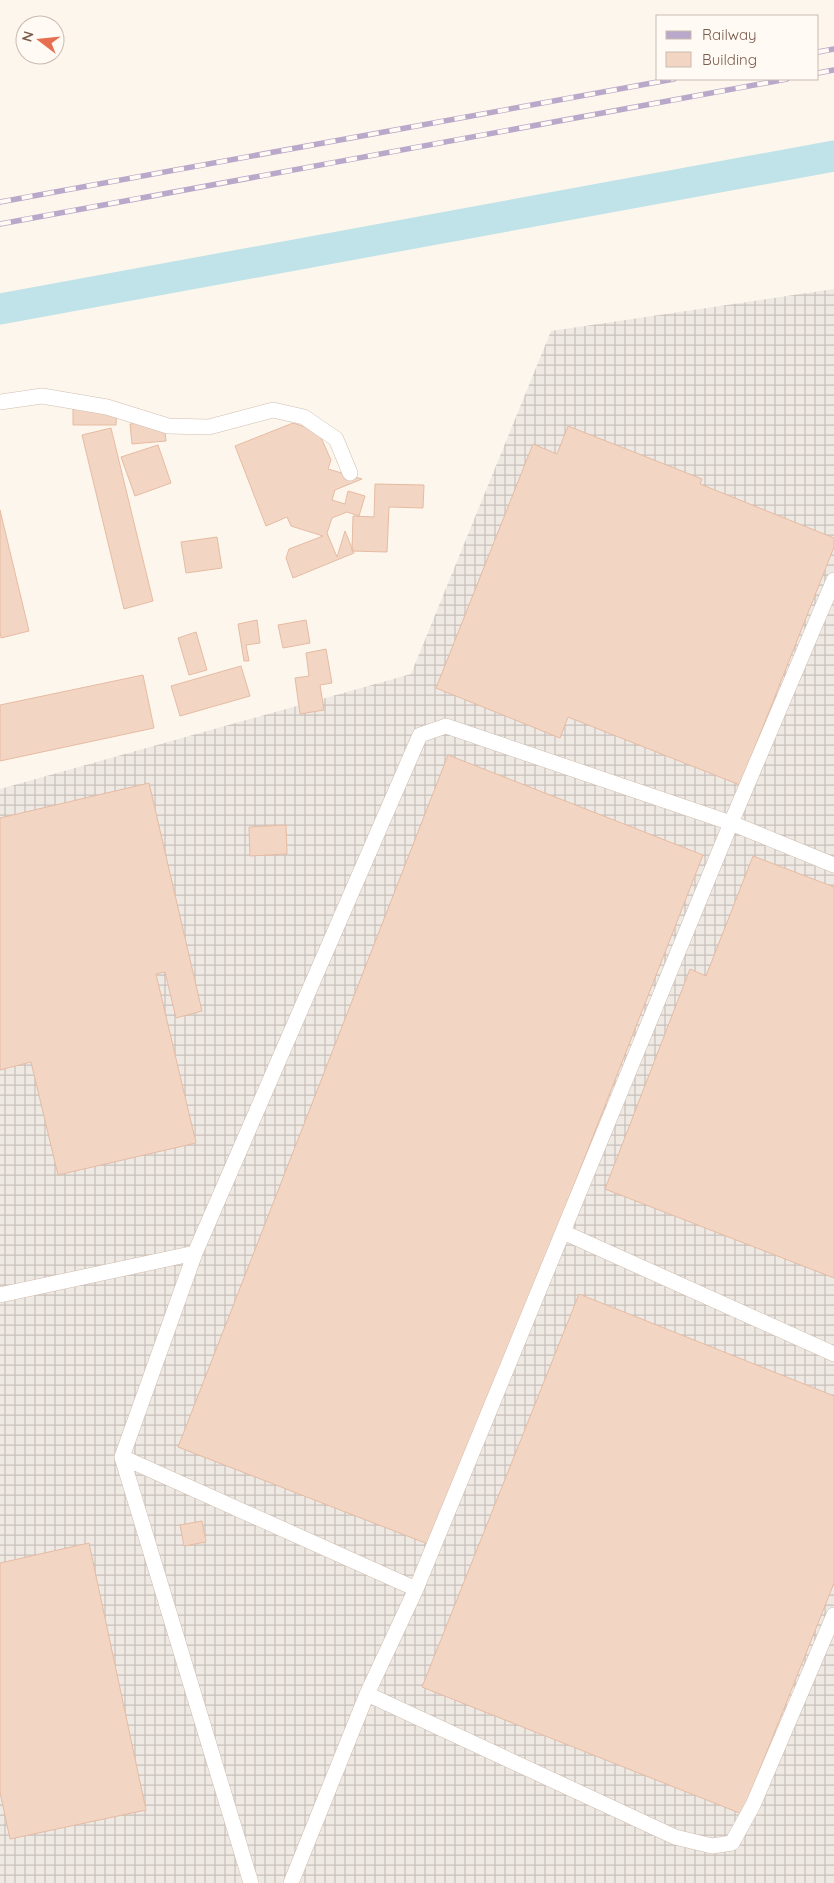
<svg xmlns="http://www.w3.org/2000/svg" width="834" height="1883" font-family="Quicksand,sans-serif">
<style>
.industrial{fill:url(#industrial-grid)}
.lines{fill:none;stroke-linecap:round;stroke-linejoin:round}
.canal{stroke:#bfe3e8;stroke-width:31}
.building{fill:#f3d5c3;stroke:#e6bba3}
.service-casing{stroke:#d1beb0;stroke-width:16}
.service{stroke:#fff;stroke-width:15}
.rail-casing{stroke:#b9a8c9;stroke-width:5.5}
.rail{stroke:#fffaf3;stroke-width:4;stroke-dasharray:11;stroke-linecap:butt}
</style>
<defs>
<pattern id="industrial-grid" width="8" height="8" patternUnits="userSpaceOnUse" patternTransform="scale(1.25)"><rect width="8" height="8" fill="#efe9e4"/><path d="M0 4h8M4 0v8" fill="none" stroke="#c7c0bb"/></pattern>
</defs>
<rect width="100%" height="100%" fill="#fdf6ec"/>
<path class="industrial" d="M834,289v1594h-834v-1094l411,-115 140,-343z"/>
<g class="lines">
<path class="canal" d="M0,309l834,-153"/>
</g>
<path class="building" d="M93,402h24l-1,23h-43v-16h20z
M164,421l2,20 -34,3 -2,-20z
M293,423l25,8 13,29 -3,9 34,10 -27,11 -3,10 13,4 3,-13 17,5 -6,20 -12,-4 -15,6 -5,15 10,24 8,-26 9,22 -61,25 -7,-20 3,-9 34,-13 -32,-10 -4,-9 -21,9 -31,-80z
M568,426l134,53 -2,5 134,54v9l-94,238 -172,-68 -8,21 -124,-50 97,-244 24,10z
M111,428l42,173 -29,8 -42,-174z
M158,445l13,38 -36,13 -14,-39z
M375,484l49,1 -1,23 -34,-1 -2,45 -35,-1 1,-35 21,1z
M0,510l29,121 -28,7 -1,-6z
M217,537l5,31 -36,5 -5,-31z
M257,620l3,23 -14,2 3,16h-5l-6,-37z
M306,620l4,23 -27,5 -5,-23z
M196,632l11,38 -18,5 -11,-37z
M326,649l6,34 -12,2 4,25 -24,4 -5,-36 14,-2 -3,-23z
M241,666l9,30 -70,20 -9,-30z
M143,675l11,53 -154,33v-56z
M448,755l255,100 -270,691 -255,-99z
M149,783l53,228 -26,7 -11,-46 -9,2 40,169 -138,32 -27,-113 -31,8v-252z
M286,825l1,29 -37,2 -1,-29z
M753,856l81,31v391l-229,-89 85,-220 16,7z
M579,1294l255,102v187l-92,231 -320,-127z
M202,1521l4,21 -22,4 -4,-21z
M89,1543l57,267 -136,29 -10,-47v-229z"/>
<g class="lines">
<g class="service-casing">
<path id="service" d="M0,402l42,-6 65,11 61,19 41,1 64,-17 31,7 32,22 14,34
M563,1232l271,122
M0,1295l195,-42
M122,1457l294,132
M367,1694l308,143 37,9 20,-3 21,-38 81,-190
M251,1883l-129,-426 73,-204 225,-518 26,-9 285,97 103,42
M291,1883l76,-189 49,-105 315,-766 103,-243"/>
</g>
<use href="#service" class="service"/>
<g class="rail-casing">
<path id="rail" d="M818,52l16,-3
M818,73l16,-3
M0,202l674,-123
M0,224l787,-145"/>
</g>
<use href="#rail" class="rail"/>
</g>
<rect x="656" y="15" width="162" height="65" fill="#fffaf3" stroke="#cabbb1"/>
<rect x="666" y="31" width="25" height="8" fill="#b9a8c9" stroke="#cabbb1"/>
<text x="702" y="40" font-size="15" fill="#7a5c4d">Railway</text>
<rect x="666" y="52" width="25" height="15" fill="#f3d5c3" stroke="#cabbb1"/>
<text x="702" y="65" font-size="15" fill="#7a5c4d">Building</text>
<g transform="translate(40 40) rotate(286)"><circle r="24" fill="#fffaf3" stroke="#cabbb1"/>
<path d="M0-4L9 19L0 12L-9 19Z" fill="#e76f51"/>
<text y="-8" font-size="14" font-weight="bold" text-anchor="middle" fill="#7a5c4d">N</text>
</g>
</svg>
